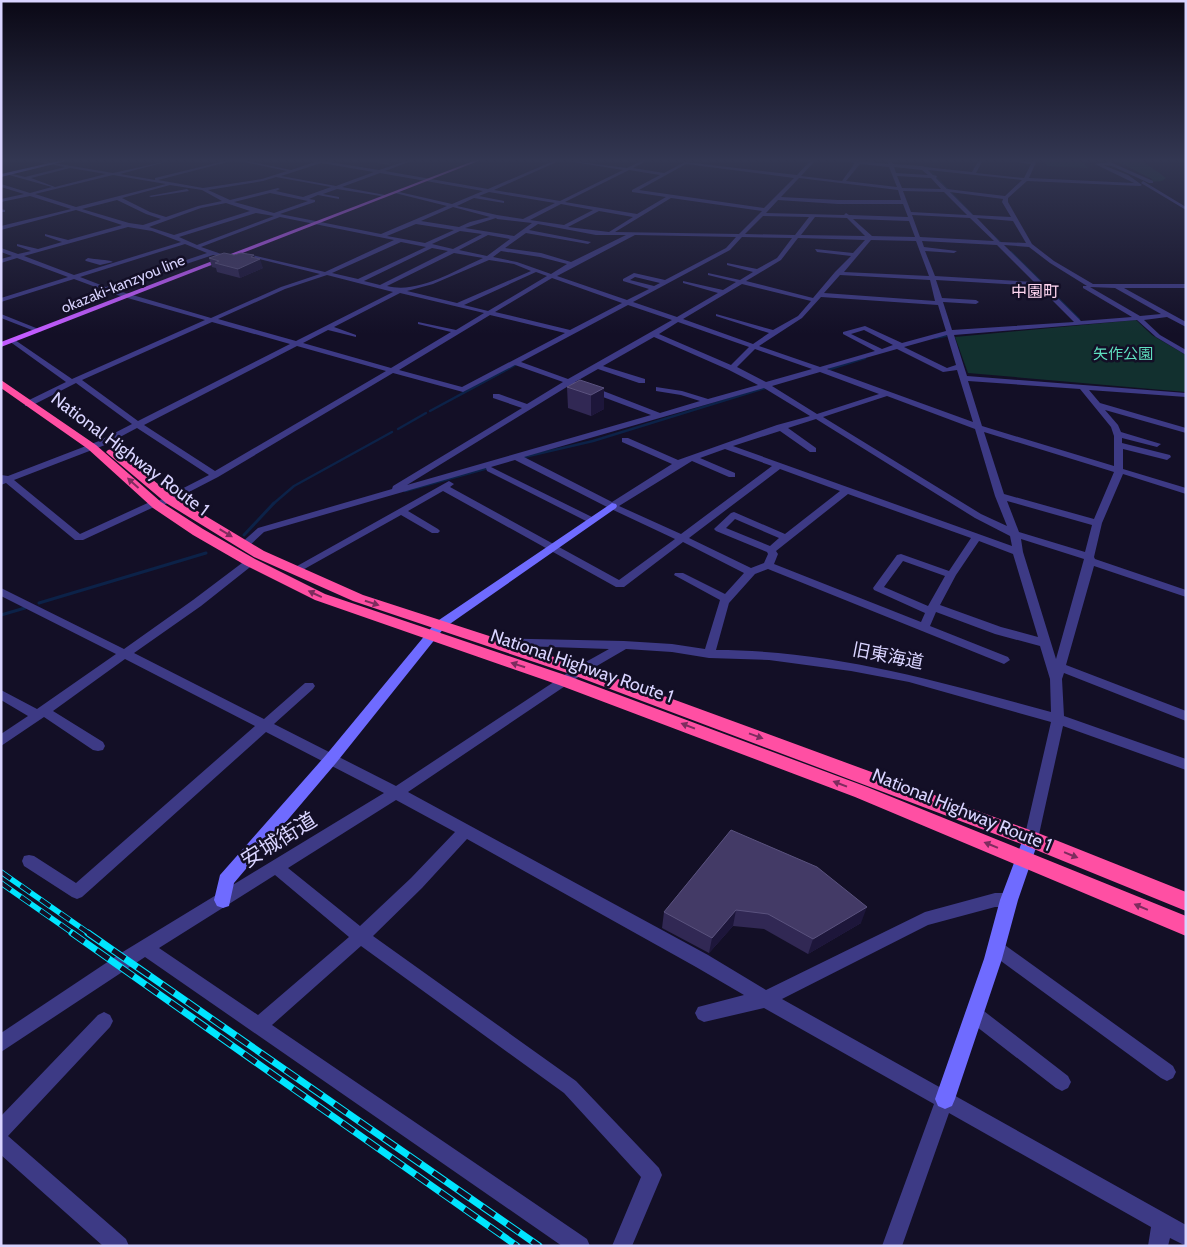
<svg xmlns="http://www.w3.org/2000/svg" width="1187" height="1247" font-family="Cabin,'Noto Sans JP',sans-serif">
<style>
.green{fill:#12302f}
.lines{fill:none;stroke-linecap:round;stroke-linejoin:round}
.stream-far3{stroke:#0c2248;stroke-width:1}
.stream-far2{stroke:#0c2248;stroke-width:2}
.stream-far1{stroke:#0c2248;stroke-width:2.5}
.stream{stroke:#0c2248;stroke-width:3}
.street{fill:#3d3a85;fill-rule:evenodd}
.secondary{fill:#6f6bff;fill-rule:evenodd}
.primary{fill:#c25bff;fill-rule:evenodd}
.highway{fill:#ff4fa3;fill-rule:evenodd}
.rail-far1-casing{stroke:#00e5ff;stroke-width:5.5}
.rail-casing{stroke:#00e5ff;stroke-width:7}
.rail-far1{stroke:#130f26;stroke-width:4;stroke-dasharray:12;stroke-linecap:butt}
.rail{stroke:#130f26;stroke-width:5;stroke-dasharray:15;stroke-linecap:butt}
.wall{fill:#312854}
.shaded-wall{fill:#1d163a}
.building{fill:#433a66;stroke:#5a527e}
.oneway{fill:#7d2c5e}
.labels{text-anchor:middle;stroke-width:5;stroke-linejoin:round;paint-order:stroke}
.far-street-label{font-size:15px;fill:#d9d4ff;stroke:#130f26}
.far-park-label{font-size:15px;fill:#5fe0c0;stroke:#130f26}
.far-quarter-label{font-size:16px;fill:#ffd6f0;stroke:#130f26}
.street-label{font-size:18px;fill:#d9d4ff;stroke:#130f26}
.near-street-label{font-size:21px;fill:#d9d4ff;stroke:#130f26}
</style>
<rect width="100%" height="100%" fill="#130f26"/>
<path class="green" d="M1043,160h29l2,2h9l5,6 -41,-2z
M1114,160h27l25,18 -4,3 -11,1 1,-3z
M1136,320l16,15 34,20v37l-218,-19 -13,-36z"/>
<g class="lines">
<path class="stream-far3" d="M920,160l56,58
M1,164l24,-4
M989,231l14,13"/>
<path class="stream-far2" d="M1011,252l68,67
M936,338l10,-2
M862,359l3,-1"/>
<path class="stream-far1" d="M830,369l35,-11
M430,411l85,-46
M398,429l28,-16
M524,457l69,-16 172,-53
M405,491l83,-23
M273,504l21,-18 98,-54"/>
<path class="stream" d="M244,535l30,-32
M39,603l167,-50
M1,615l24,-7"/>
<path class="street" d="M28,160h8l77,13 60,-13 -53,14 35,6v-2l74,-18h13l49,10 24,-8 -6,-2h7l63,10 30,-10h5l-29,11 103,18 68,-29h5l-67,30 66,11 63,-31 -61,-10 65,8 16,-8h5l-15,8 31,5 21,-11 112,13 12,-13 -15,-2h22l-15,16 41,5 13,-18 -19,-3h26l-1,1 27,3 -1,-4h4l2,4 29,2 3,1 47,5 7,-12h4l-7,13 48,5 7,-14 -29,-4 30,2 1,-2h4l-8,18 105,5 -39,-19 15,-2 43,19v2h-4l-37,-17 -9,-1 25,10 14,10 -2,1 -113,-5 -19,17v4l24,42 22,17 39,23h93v4h-62l62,34v5l-19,-10 -23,3 16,15 26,15v5l-30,-18 -19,-17 -183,15 13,41 219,17v4l-97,-7 11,13 86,25v5l-81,-23 13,15 3,7 40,12 -4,3 -35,-9v5l48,12 1,2 -4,3 -44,-11v20l63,19v6l-63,-20 -21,49 -8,34 1,2 91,31v7l-92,-31 -28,99 120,46v10l-122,-48 -2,6 2,37 122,43v11l-123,-44 -25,113 -2,4 -5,2 -5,-2 -2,-4 27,-117 -142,-40 -58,-11 -82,-11 -60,-2 -37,-6 -46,-3 -43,25 -175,118 300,163 58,35 159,-78 70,-19h14l5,2 3,5 -3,5 -5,2h-14l-67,18 -146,74 404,226v21l-16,-8 -2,8h-20l3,-19 -202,-114 -47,133h-20l52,-142 -170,-96 -60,14 -6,-3 -3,-6 3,-6 46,-12 -48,-28 -229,-128 -45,49 -49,48 203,145 83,87 3,7 -30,71h-20l29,-69 -77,-84 -203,-147 -89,79 315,214 3,7h-28l-417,-289 -144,95v-19l120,-80 263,-160 -118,-61 -184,165 -5,2 -5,-2 -48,-31 -2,-5 2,-5 5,-1 5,1 42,27 179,-157 -130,-67 -72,52 50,31 2,4 -2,4 -5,1 -5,-1 -49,-33 -43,29v-12l27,-18 -27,-16v-10l36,19 79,-55 -115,-58v-8l123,61 69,-49 53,-40h8l1,2 -1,2 -53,42 -67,47 130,66 41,-36h8l2,3 -2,3 -39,35 122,62 179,-118 34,-19 -118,-4 -4,-1 -2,-3 2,-3 137,3 48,3 33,5 15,-49 -46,-25 1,-2h8l42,21 19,-21 -61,-31 -59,45h-8l-173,-96 -35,20 30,18 2,2 -2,2h-6l-31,-18 -102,57h-8l-1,-2 159,-89 5,3 -4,3 169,93 56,-41 -66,-31 -94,-48 -24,7 103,51 2,2 -2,2h-6l-101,-51 -1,-3 -222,64 -15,14h-8l-1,-2 18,-16 134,-39 1,-3 129,-78 -29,-10v-4h6l28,10 36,-22 -48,-17 -52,27 -70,-19 -175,104 -58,30h-6l-71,33h-8l-69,-57 -5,2v-10l7,1 91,-35 33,-17 -56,-41 -45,23h-6v-4l41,-20 -57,-41 6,-1 57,39 133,-59 -88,-25 -43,-16 -73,23v-4l67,-21 -51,-19 -16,5v-4l11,-3 -11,-4v-4l17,6 13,-3 -14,-5v-2l21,5 24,-7 -17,-6v-2l23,6 54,-15 -46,-15 -75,20v-4l70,-17 -41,-13 -29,6v-3l23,-5 -23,-7v-3l29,9 22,-6 -43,-12v-2l16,4 40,-10zM235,160l52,11 -25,8 -59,9 -45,-8zM321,163l53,9 -38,14 -55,-10zM686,164l108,14 -30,30 -125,-18zM860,164l29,3 8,20 -51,-6zM894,167l28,3 6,5 -32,-2zM70,168l36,6 -51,13 -24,-9zM629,170l31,5 -28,15v2l34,5 -29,17 -72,-12zM928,170l94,10 -17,16 -58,-7 -11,-11 1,-2 -4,-1zM380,173l103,18 -31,13 -57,-13v2l52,13 -66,28 -101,-20 35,-12v-2l-6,-1 9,-4 21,4v-2l-16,-3 14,-5 50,8 -2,-2 -43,-8zM113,175l53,9 -90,23 -41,-13zM897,176l34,2 10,11 -39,-1zM276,177l55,10 -28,10 -27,-6 4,-2 -2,-1 -48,12 -22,-10 55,-9zM799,178l99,12 3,10h-63l-57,-3zM170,185l32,5 20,11 -24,5 -32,11 -16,-5 -28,-14zM903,191l41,1 23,23 -56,-3zM489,192l66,11 -32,16 -26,-4 -40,-9 17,-8 30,5v-2l-25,-5zM950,192l53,7 -1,3 9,15 -38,-2zM270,193l33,7 5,1 -34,12 -40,-11zM671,198l91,13 -23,23 -124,-2zM117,200l29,14 15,5 -18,6 -14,-2 -47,-14zM778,200l60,4h65l5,13 -59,-2 -3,-2 -2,2 -78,-2zM226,203l24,8 -76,24 -25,-8 52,-19zM561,204l32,6 -29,15 -34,-5zM453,207l37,10 -20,5 -11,5 -38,-6zM599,211l34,6 -24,15 -41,-5zM256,213l18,3 -77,29 -18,-8zM912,215l58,3 24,23 -74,-4zM763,216l46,1 -14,18 -50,-1zM280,217l114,23 -69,32 -86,-20v2l81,20 -39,13 -70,31 -99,-29 101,-34 17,4v-2l-29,-10zM815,217l32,1 18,18 -64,-1zM496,218l1,1 35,4 -18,13 -49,-8zM977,218l36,3 13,22 -26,-1zM853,219l56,2 6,16 -43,-1zM416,224l38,6 -29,13 -38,-7zM538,224l58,11h30l-55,27 -30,-9 -36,-5 21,-15 62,11 3,-2 -62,-12zM128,227l24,4 29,11 -107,33 -50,-19zM460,231l22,3 -29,15 -21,-5zM488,235l22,4 -23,17 -28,-6zM635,235l101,2 -10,11 -61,32 -31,-7 -11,6v2l26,8 -22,11 -70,-24zM742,237l50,1 -15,20 -20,11 -30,-6v2l26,7 -13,8 -32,-7v2l28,7 -13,8 -40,-9v2l35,10 -41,24 -44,-15 97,-52zM798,238l67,2 -12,13 -38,-4 2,3 34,4 -16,16 -22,26 -67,-17 35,-21zM871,240l45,1 13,35 -85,-4zM922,241l75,4 37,37 -99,-6 -10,-25 29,2 3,-2 -33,-4zM401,242l25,5 -68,32 -26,-6zM185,244l22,9 -101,34 -26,-10zM1004,245l25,2 21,16 37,23h-4v2l49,29 -51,4zM432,248l16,3 -68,34 -16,-4zM501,251l39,6 27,7 -16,10 -34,-12 -24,-5zM454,253l29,5c-29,13 -65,36 -96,28zM489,260l25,4 17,7 -74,32 -50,-12 26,-7zM536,272l11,4 -59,35 -24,-6zM327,275l66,17 -97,49 -78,-22 67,-30zM840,275l90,5 5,21 -111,-8zM635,277l25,6 -6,3 -24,-6zM552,278l70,25 -52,27 -75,-18zM936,280l102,6 36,36 -122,8 -9,-28 33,2 3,-2 -3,-2 -34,-2zM742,284l69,17 -13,15 -25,14 -57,-16v2l53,17 -16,11 -70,-25zM1090,287l25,1 46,26 -21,2zM400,293l84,20 -28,17 -38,-8v2l33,8 -60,36 -88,-25 25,-13 28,7v-2l-22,-8zM821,297l117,8 8,26 -44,12 -37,-17 -22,6v2l32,17 -55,16 -61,-21 43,-28zM628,305l44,15 -104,59 -47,-17zM490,315l75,18 -103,54 -63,-17zM212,322l78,22 -152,77 -56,-41zM678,322l71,25 -18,18 -72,-31zM864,330l29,15 -11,4 -31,-15zM947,335l9,30 -9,3 -43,-21zM654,337l75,33 29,15 -50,14 -26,-8 -26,-4v4l25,4 19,6 -40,12 -67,-26h-6v4l64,24 -244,70 163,-100h5v-3l23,-13 41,14h6v-4l-42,-13zM297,346l89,25 -171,100 -71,-46zM755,349l57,20 -46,13 -29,-15zM897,349l46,23 14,-2 16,52 -146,-53zM820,372l59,22 -62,20 -45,-28zM968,381l112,8 31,38 3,9v30l-132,-40zM764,388l46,28 -33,9 -99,35 -50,-22h-6v4l50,22 -60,38 -88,-45zM887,396l88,33 20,67 12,30 -26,-12 -158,-97zM816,419l159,99 35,18 2,10 -279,-100 47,-15 30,21h6v-4l-28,-20zM137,428l72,47 -51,26h-6l-72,33 -66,-54 91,-35zM984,432l130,40 -20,47 -90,-25zM725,449l47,17 -91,68 -62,-28 73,-45 37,16h6v-4l-35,-15zM780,469l60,22 -55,43 -51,-22 -3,1 -15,14 -2,2 2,2 51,21 1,2 -4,9 -13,5 -62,-30zM848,494l123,44 -22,33 -48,-17 -4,1 -24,33 1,2 51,23 -4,9 -147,-58 4,-10 -2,-3zM1007,501l85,24 -7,27 -66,-20zM735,519l44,19 -9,8 -44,-18zM1021,539l63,20 -28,100 -33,-107zM979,541l34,13 25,83 -37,-10 -61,-22 16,-30zM903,561l42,15 -17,30 -44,-19zM768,569l236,95 6,-4 -2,-3 -78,-31 6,-14 59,22 45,12 10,33 1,33c-110,-30 -220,-62 -335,-62l13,-47 26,-29zM396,800l59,32 -44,46 -51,48 -72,-58zM275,875l74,62 -91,78 -99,-67z
M1143,181l43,26v3l-45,-27z
M187,189l2,2 -38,6 -2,-1z
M1,209l4,1v2h-4z
M88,258c7,2 20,1 25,4l-13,3 -14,-4 -1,-1z
M1,314l40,16 1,1 -5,1 -36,-14z
M996,940l6,3 171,123 3,6 -3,6 -6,3 -6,-3 -171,-125 -2,-5 2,-5z
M974,1005l6,3 88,68 3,6 -3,6 -6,3 -6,-3 -88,-68 -3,-6 3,-6z
M104,1012l6,3 3,6 -3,6 -102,109 118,103 3,7h-26l-102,-91v-39l97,-101z"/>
<path class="secondary" d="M63,160h7l-69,17v-3z
M612,503l4,1 1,2 -1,2 -172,120 -108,135 -102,120 -5,23 -6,2 -6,-2 -3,-6 6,-25 106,-120 110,-133z
M1031,832l6,2 2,5 -21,61 -16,59 -47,140 -3,7 -7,3 -7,-3 -3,-7 49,-140 16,-59 23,-61 2,-5z"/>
<path class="primary" d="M476,160h5l-480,187v-5z"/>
<path class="highway" d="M1,380l95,65 65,57 42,27 52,30 70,35 246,83 296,110 319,129v20l-331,-139 -296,-112 -244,-85 -70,-35 -52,-30 -40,-27 -65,-59 -87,-61z
M112,449l4,1 58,47 90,54 99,44 222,72 453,166 148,59v19l-162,-66 -451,-170 -220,-74 -99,-44 -88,-54 -58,-49 -2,-2 2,-2z"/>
<g class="rail-far1-casing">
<path id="rail-far1" d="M1,872l89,62
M1,883l73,51"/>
</g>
<g class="rail-casing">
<path id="rail" d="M72,933l445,313
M88,933l451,313"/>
</g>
<use href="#rail-far1" class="rail-far1"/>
<use href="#rail" class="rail"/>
</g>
<path class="wall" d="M361,160h44l-16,5z
M234,255l21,3 8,10 -23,10 -23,-6 -1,-4 -4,-1 -3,-9z
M580,380l24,29 -13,7 -23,-8 -1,-21z
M731,830l130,93 -53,31 -44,-25 -31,-3 -24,27 -47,-25 2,-16z"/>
<path class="shaded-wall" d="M389,160h16l-16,5z
M254,255l2,6 4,-2 3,9 -23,10 -2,-9 13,-12z
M604,388v21l-13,7v-21z
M867,907l-6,16 -53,31 5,-15z
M736,910l-3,16 -24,27 3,-15z"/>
<path class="building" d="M224,253l10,2 7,-2 13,2 -3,2 9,2 -22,10 -23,-6 4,-2 -10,-3z
M580,380l24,8 -13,7 -24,-8z
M731,830l86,37 50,40 -54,32 -45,-25 -32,-4 -24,28 -48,-26z"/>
<defs><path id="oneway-solid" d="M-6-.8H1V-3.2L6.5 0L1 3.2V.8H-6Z" transform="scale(1.25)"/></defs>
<g class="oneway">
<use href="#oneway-solid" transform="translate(133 483) rotate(-138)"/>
<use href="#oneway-solid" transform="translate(226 533) rotate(31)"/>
<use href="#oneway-solid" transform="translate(315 594) rotate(-155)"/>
<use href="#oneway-solid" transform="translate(372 603) rotate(18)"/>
<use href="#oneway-solid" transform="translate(518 665) rotate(-162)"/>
<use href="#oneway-solid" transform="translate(688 726) rotate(-159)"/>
<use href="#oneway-solid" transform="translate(756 736) rotate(20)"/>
<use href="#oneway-solid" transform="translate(840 784) rotate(-159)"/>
<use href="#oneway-solid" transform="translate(991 845) rotate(-158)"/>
<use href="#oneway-solid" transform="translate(1071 855) rotate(22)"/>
<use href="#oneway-solid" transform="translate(1141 907) rotate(-157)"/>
</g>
<linearGradient id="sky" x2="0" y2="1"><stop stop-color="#0a0815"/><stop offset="0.48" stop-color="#333752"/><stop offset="1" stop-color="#333752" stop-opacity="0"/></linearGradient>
<rect width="1187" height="334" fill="url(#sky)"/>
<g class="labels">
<g class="far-street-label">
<text transform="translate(123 284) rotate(-22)" y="5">okazaki-kanzyou line</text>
</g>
<g class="far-park-label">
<text x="1123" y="359">矢作公園</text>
</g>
<g class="far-quarter-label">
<text x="1035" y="297">中園町</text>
</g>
<g class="street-label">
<text transform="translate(130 454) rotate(37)" y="6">National Highway Route 1</text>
<text transform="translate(888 656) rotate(11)" y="6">旧東海道</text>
<text transform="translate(582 666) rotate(19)" y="6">National Highway Route 1</text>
<text transform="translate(962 810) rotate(22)" y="6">National Highway Route 1</text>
</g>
<g class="near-street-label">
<text transform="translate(279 840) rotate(-32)" y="7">安城街道</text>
</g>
</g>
<rect width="1187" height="1247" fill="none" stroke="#d9d4ff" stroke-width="5"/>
</svg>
